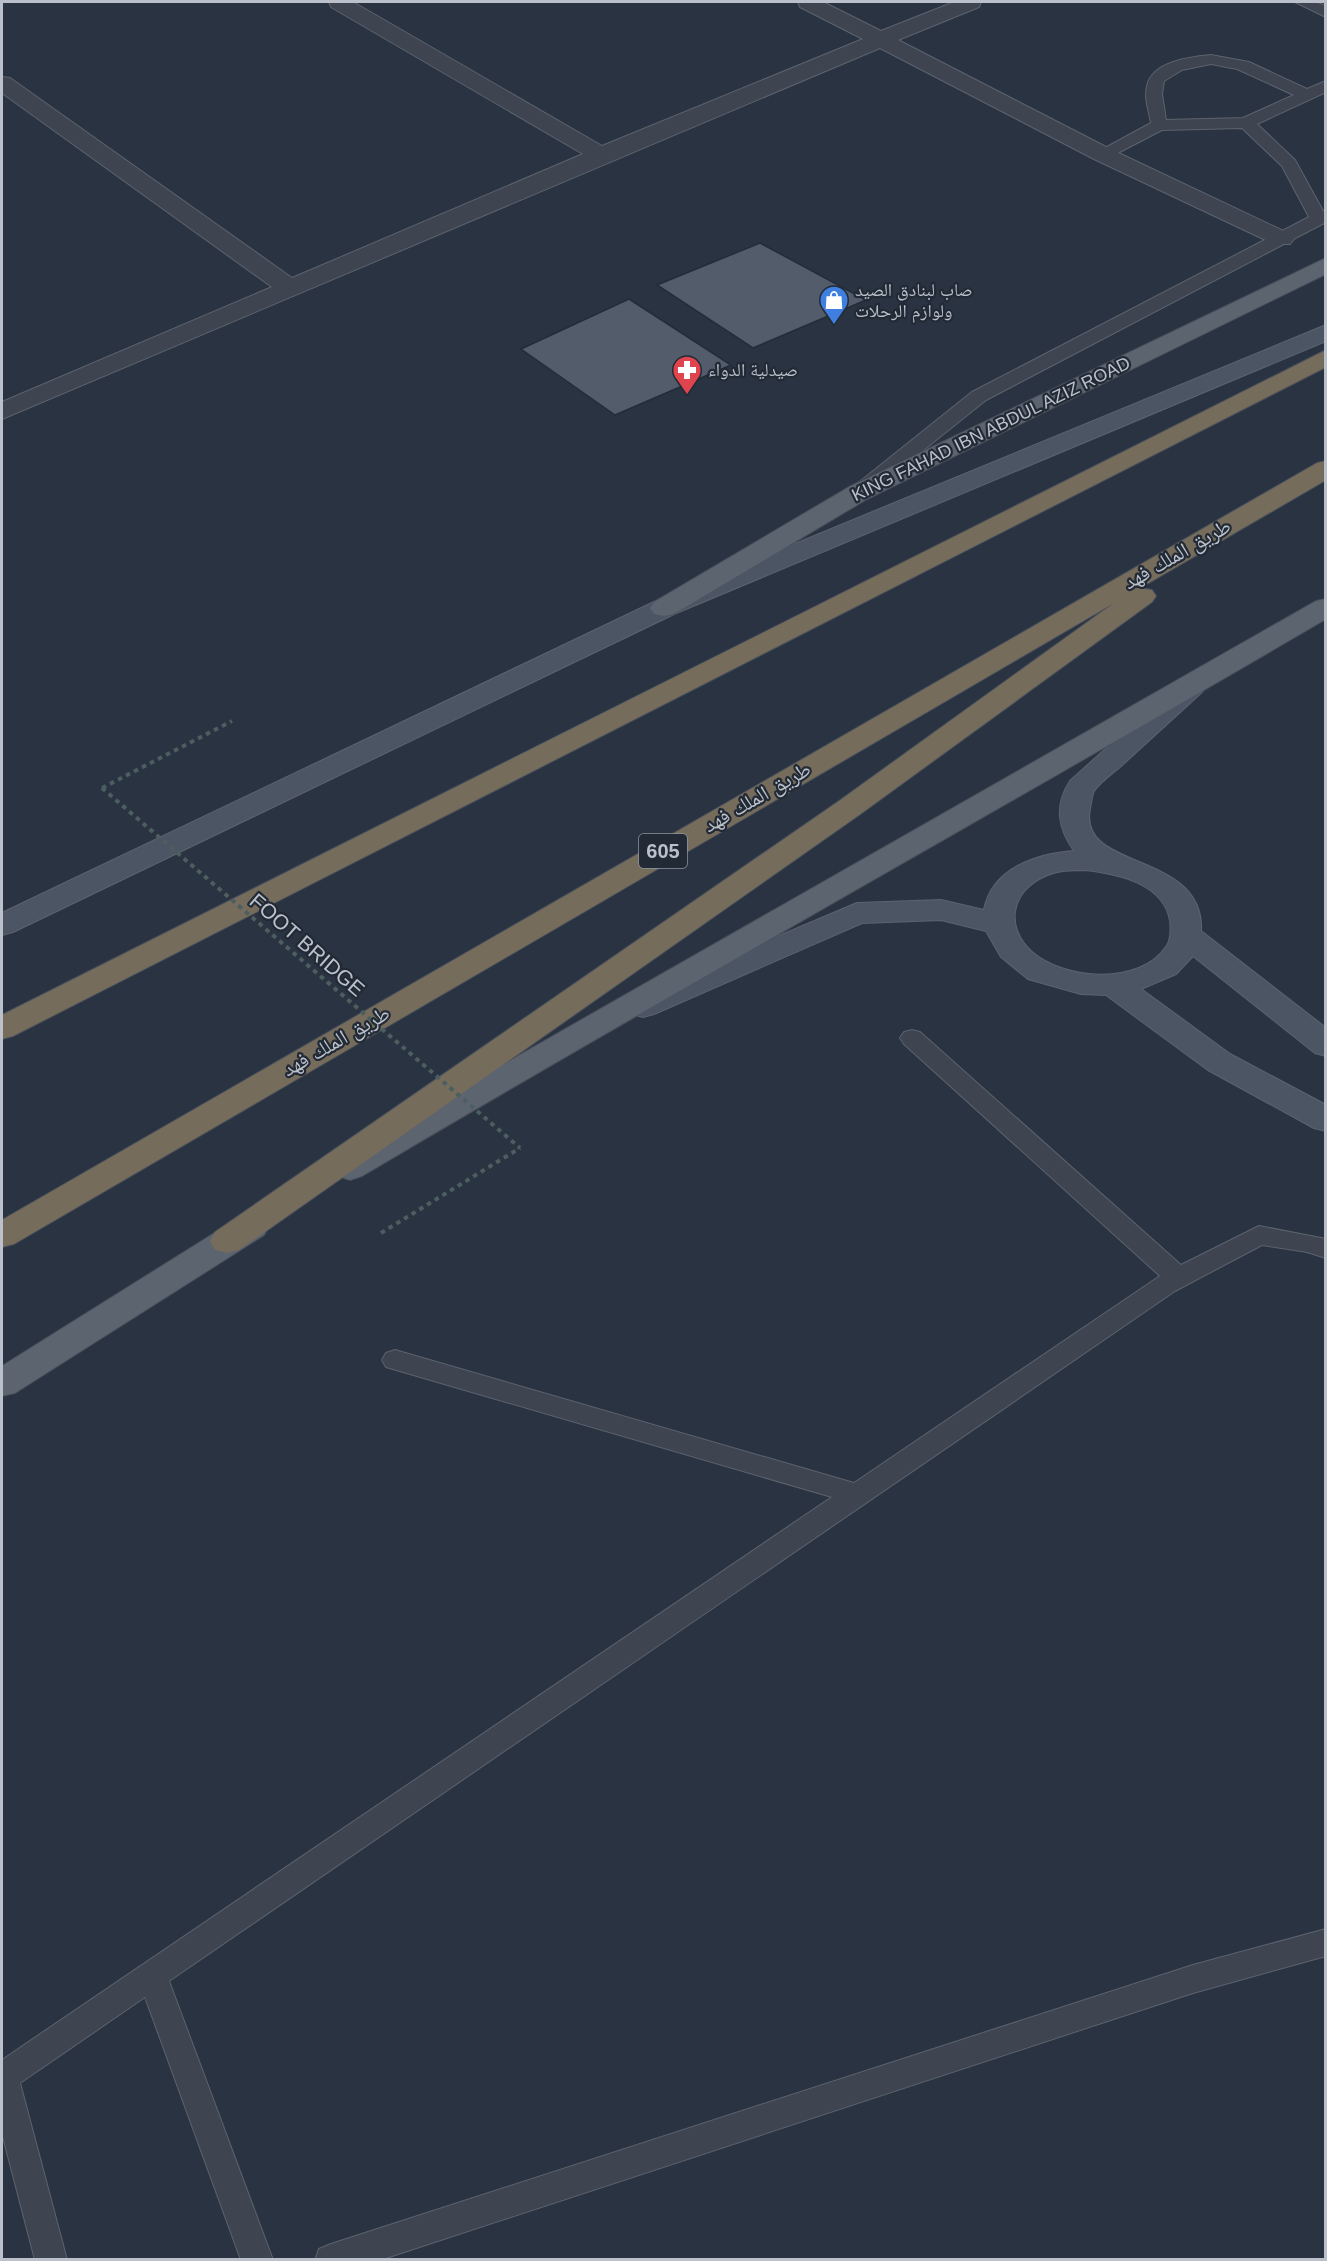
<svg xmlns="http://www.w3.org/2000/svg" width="1327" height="2261" font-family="Arial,'Noto Naskh Arabic',sans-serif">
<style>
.building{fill:#535c6b;stroke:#242c38;stroke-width:1.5}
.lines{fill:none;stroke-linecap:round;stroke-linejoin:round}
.lane-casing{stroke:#5c636e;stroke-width:2}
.street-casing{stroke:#5c636e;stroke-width:2}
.secondary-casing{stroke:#5c636e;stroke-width:2}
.primary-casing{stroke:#474e5a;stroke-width:2}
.highway-casing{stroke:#48505b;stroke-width:2}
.path{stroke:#4c5e60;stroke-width:4;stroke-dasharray:4.5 4.5;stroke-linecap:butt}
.lane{fill:#3e4551;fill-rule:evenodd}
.street{fill:#3e4551;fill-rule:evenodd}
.secondary{fill:#4c5563;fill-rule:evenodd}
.primary{fill:#5c6470;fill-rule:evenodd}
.highway{fill:#766c5c;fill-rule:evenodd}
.path-bridge{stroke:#4c5e60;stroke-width:4;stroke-dasharray:4.5 4.5;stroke-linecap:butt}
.labels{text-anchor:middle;stroke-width:4.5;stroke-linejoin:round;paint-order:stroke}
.far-poi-label{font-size:18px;fill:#bbc1cb;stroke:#222a36;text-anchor:start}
.far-street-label{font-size:18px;fill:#bbc1cb;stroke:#222a36}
.shield{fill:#222a36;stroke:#8d949e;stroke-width:1.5}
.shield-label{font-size:20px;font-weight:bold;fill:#bbc1cb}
.street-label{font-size:21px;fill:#bbc1cb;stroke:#222a36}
</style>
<rect width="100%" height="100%" fill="#2a3341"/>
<path class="building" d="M760,243l106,57 -113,48 -96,-63z
M629,299l102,66 -116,50 -94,-66z"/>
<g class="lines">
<g class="lane-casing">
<path id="lane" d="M1295,2h20l11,4v11z
M1211,55l38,7 58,27 19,-8v11l-69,32 38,36 28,51 3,-1v12l-340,178 -115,92h-14l-3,-4 3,-4 115,-92 337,-175 -27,-51 -40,-38 -80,2 -54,28 -6,1 -8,-5 57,-31c-2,-12 -7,-25 -4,-37 5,-25 44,-29 64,-31zM1211,64l26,5 57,26 -51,23 -77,2 -4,-26 2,-13 18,-11z
M912,1030l8,2 261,233 78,-39 67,13v19l-19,-6 -45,-7 -87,46 -1006,690 104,279h-32l-96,-263 -125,86 47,177h-32l-33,-127v-73l830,-563 -446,-130 -4,-7 4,-7 9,-3 459,133 306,-207 -256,-232 -4,-6 4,-6z
M1326,1929v27l-133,37 -813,267h-65l4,-11 12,-5 862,-279z"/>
</g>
<g class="street-casing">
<path id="street" d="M329,2h24l249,144 261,-107 -63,-32 -2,-5h25l58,29 73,-29h27l-2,5 -81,33 212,109 180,85 4,5 -4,5h-16l-180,-85 -214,-111 -878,371v-17l270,-115 -270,-194v-16l8,1 282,200 291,-124 -252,-147z"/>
</g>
<g class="secondary-casing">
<path id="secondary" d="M1326,325v16l-652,273 -661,318 -11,3v-22l652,-311z
M1192,677l10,3 4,6 -4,6c-27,25 -54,49 -81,74 -8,7 -21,16 -27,25 -2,4 -3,12 -4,18 -13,63 115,41 111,122l125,97v28l-11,-3 -122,-97 -17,18 -35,15 89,65 96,51v26l-12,-3 -106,-58 -102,-75 -25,-1 -53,-15 -27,-22 -15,-26 -45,-11 -79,3 -208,91 -11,3 -11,-3 -5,-8 5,-8 225,-95 84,-3 43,10c8,-42 52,-56 90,-59 -16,-23 -20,-45 -4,-70l112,-101zM1086,870c32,4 77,13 84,50 1,8 1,21 -4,27 -27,39 -102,33 -134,5 -28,-25 -21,-61 13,-76 13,-6 28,-6 41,-6z"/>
</g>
<g class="primary-casing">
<path id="primary" d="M1326,258v16l-459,225 -193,115 -10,2 -10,-2 -4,-6 4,-6 195,-115z
M1326,599v20c-321,188 -645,368 -964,557l-12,4 -12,-4 -5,-8 5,-8 122,-71 856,-488z
M252,1214l12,3 5,9 -5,9 -249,158 -13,3v-30l238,-149z"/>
</g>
<g class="highway-casing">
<path id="highway" d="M1326,350v17l-1313,669 -11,3v-24z
M1326,461v19l-186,108 12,2 4,6 -4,6 -293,213 -620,435 -12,3 -12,-3 -5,-9 5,-9 624,-431 275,-198 -1100,641 -12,3v-27l1315,-757z"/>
</g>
<path class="path" d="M102,788l130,-67
M381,1233l139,-85"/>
<use href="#lane" class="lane"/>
<use href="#street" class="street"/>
<use href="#secondary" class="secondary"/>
<use href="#primary" class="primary"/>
<use href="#highway" class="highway"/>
<path class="path-bridge" d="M102,788l418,360"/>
</g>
<defs>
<g id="shop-pin" transform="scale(1.5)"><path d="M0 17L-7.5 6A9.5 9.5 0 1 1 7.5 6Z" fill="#3f7fe0" stroke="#222a36"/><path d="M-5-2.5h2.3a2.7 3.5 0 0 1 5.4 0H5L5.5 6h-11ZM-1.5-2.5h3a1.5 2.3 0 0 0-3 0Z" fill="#fff"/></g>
<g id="pharmacy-pin" transform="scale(1.5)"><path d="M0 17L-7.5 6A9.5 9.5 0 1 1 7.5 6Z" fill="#e0444e" stroke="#222a36"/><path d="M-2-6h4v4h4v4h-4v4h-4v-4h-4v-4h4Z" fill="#fff"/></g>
</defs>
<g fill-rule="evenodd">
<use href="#shop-pin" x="834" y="300"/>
<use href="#pharmacy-pin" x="687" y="370"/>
</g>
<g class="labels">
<g class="far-poi-label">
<text x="855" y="296">صاب لبنادق الصيد<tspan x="855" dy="21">ولوازم الرحلات</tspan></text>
<text x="708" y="376">صيدلية الدواء</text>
</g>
<g class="far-street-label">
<text transform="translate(991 429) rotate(-26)" y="6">KING FAHAD IBN ABDUL AZIZ ROAD</text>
</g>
<rect class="shield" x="639" y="834" width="48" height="34" rx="4.5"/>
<g class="shield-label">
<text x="663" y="858">605</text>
</g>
<g class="street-label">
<text transform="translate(1177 554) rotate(-30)" y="7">طريق الملك فهد</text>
<text transform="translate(757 797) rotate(-30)" y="7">طريق الملك فهد</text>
<text transform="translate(307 945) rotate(41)" y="7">FOOT BRIDGE</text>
<text transform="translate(336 1041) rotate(-30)" y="7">طريق الملك فهد</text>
</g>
</g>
<rect width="1327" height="2261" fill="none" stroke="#bbc1cb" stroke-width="6"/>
</svg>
